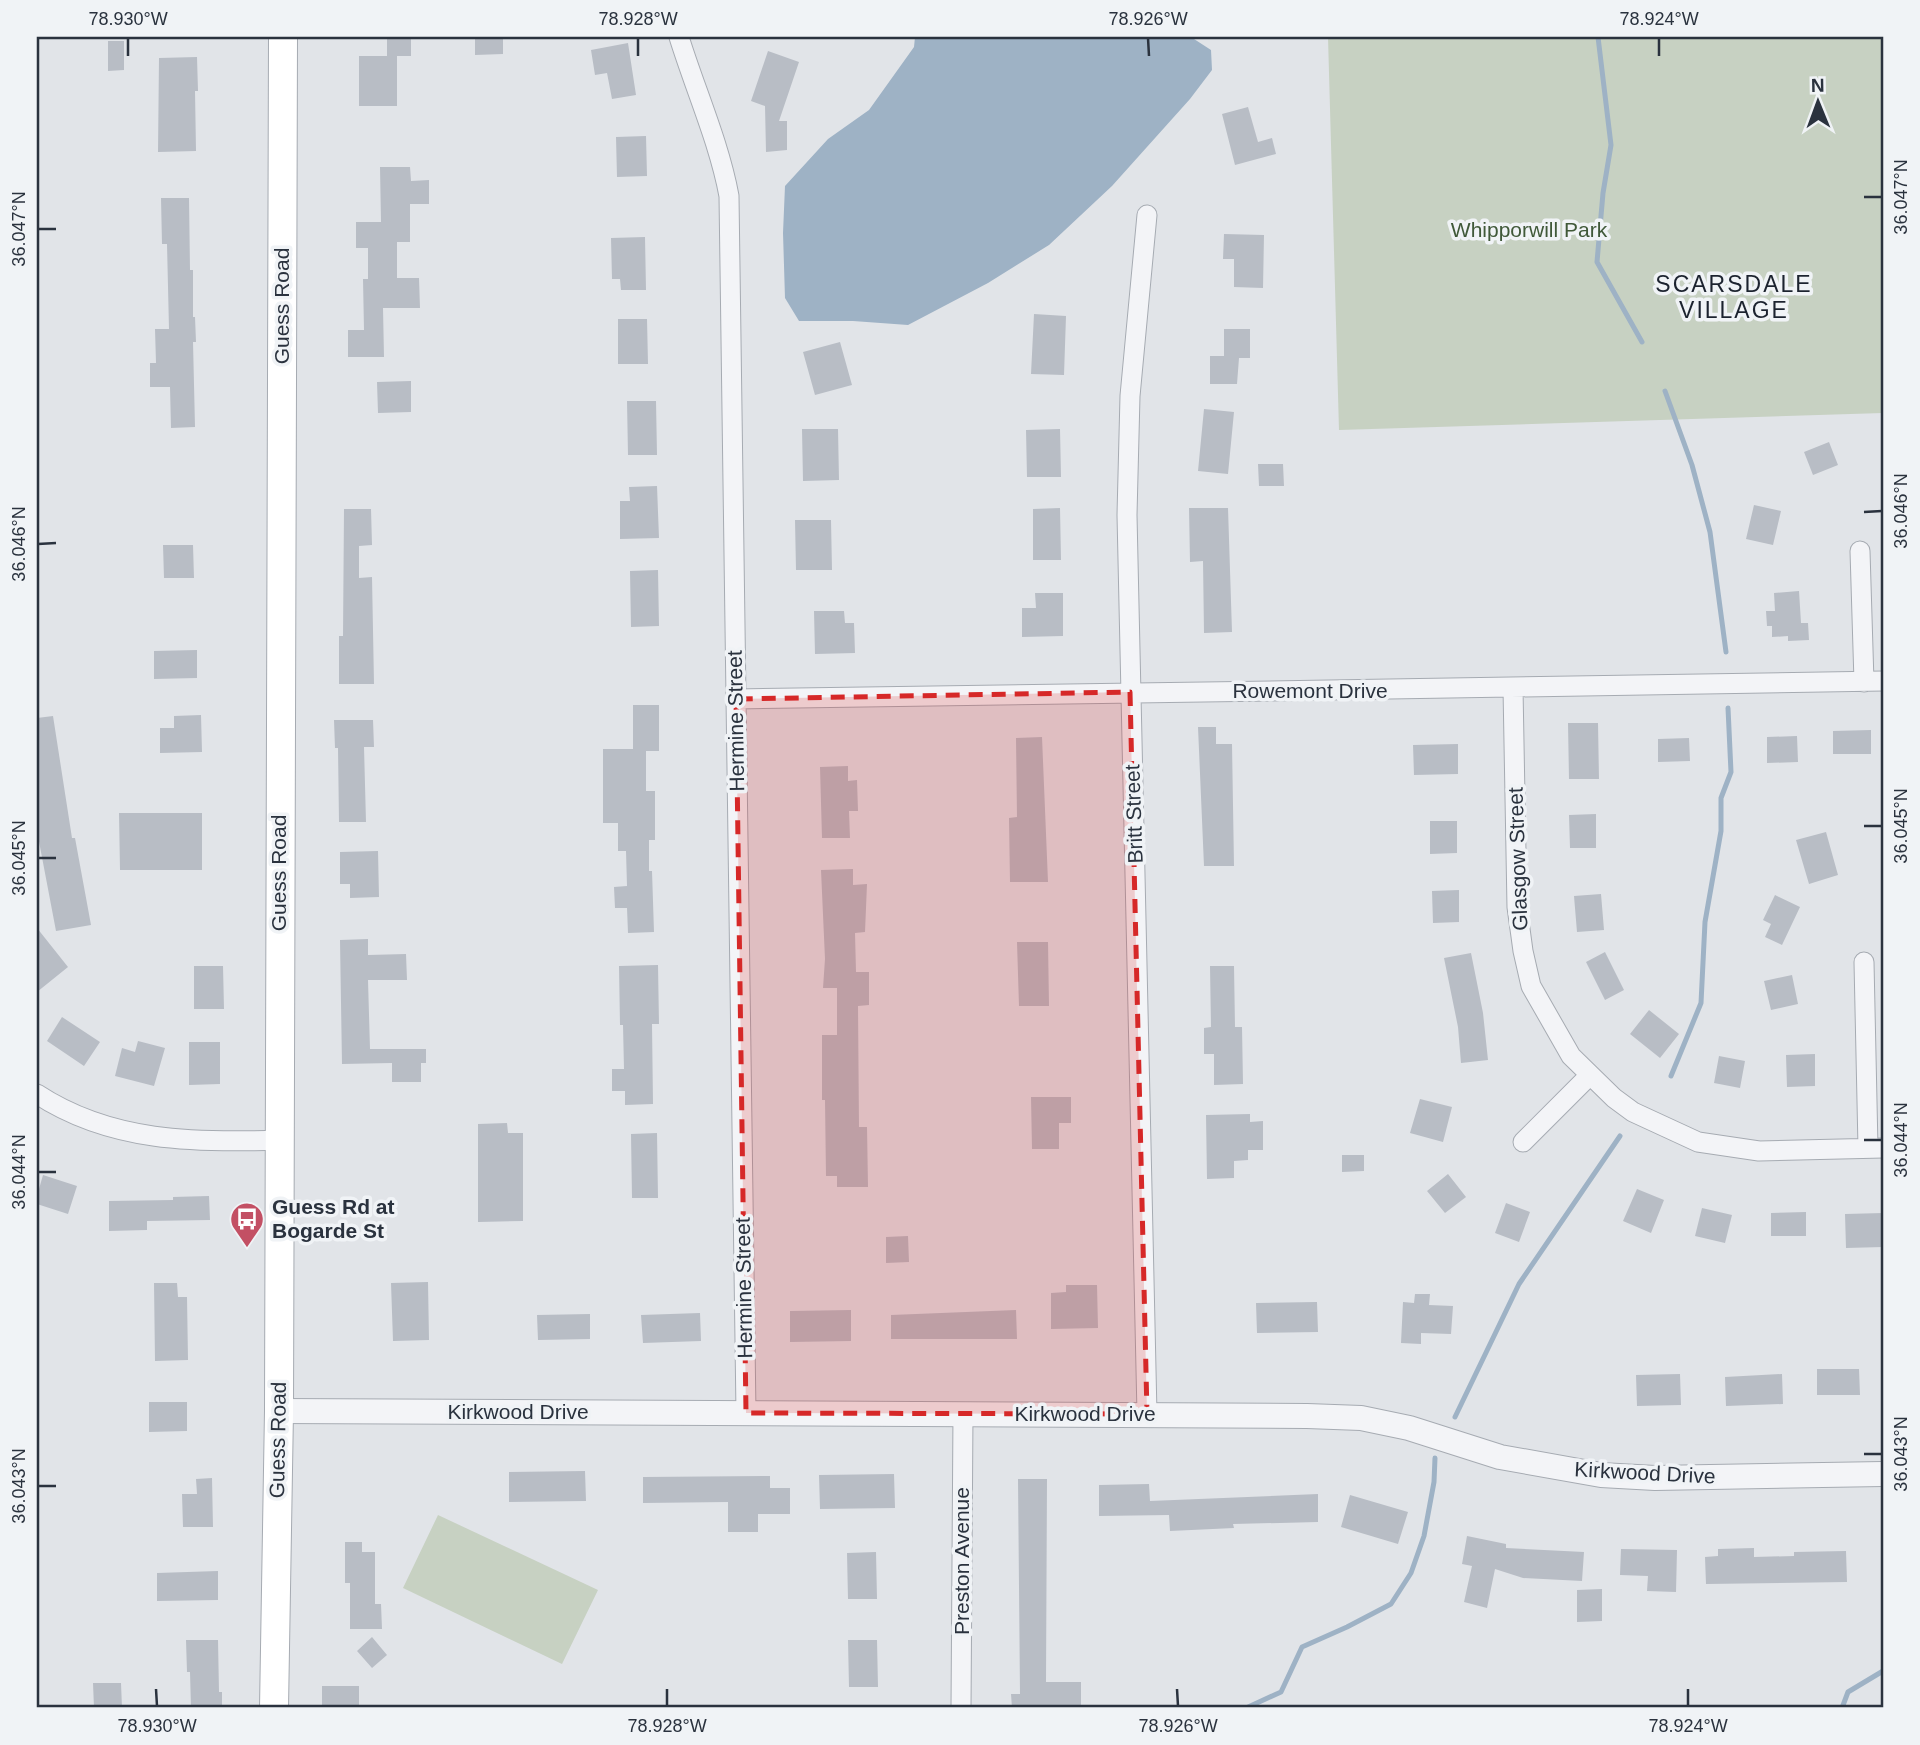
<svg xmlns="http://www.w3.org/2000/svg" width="1920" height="1745" font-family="Helvetica,sans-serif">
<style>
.green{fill:#c7d1c2}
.water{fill:#9eb2c5}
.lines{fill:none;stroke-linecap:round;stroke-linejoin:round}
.stream{stroke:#9eb2c5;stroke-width:5}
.building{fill:#b8bdc5}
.minor-casing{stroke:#a6abb2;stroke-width:21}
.tertiary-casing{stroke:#a6abb2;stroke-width:26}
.secondary-casing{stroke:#a6abb2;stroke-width:30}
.minor{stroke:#f3f4f7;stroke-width:19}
.tertiary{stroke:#f3f4f7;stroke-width:24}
.secondary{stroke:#fff;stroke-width:28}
.marked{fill:#d62828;fill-opacity:0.2;stroke:#d62828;stroke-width:5;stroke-dasharray:14 9;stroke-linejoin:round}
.ticks{fill:none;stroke:#2a323e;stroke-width:2.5}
.labels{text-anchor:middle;stroke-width:7;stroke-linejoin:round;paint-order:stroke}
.park-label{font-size:21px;fill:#405939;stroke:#f0f3f6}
.street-label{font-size:21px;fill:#2a323e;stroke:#f0f3f6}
.poi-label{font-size:21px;font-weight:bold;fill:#2a323e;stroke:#f0f3f6;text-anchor:start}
.neighbourhood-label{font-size:23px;letter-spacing:2px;fill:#1c232f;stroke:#f0f3f6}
.neatline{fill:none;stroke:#2a323e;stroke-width:2.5}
.ticks-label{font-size:18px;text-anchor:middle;fill:#2a323e}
</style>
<rect width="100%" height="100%" fill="#e1e4e8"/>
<path class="green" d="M1328,37h555v376l-544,17z
M438,1515l160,75 -36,74 -159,-76z"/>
<path class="water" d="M915,37h271l8,2 17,11 1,20 -22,29 -78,87 -63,59 -61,38 -80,42 -55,-4h-54l-14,-23 -2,-65 2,-47 43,-47 41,-29 45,-63z"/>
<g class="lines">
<path class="stream" d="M1598,37l13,108 -8,48 -6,69 45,80
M1665,391l27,74 18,67 16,120
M1671,1076l30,-73 4,-81 16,-91v-33l10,-26 -3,-64
M1455,1417l64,-133 101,-148
M1246,1708l35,-16 21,-45 45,-20 44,-23 20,-31 13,-37 10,-54 1,-24
M1842,1708l6,-16 35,-21"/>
</g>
<path class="building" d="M387,37h24v19h-14v50h-38v-50h28z
M475,37h28v17l-28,1z
M108,41h16v29l-16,1z
M628,43l8,52 -24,4 -5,-26 -12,2 -4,-25z
M768,51l31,11 -20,59h8v29l-21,2 -1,-46 -14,-5z
M197,57l1,34h-3l1,60 -38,1 1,-94z
M1248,107l10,35 14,-4 4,16 -41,11 -13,-51z
M646,136l1,40 -30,1 -1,-40z
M380,167h30l1,14 18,-1v24h-19v38h-13v36h22l1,30h-37l1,49h-36v-27h16l-1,-51h5v-31h-12v-26h25z
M161,198h28l1,72h3v47h2l1,25h-3l2,85 -24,1 -1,-41h-20v-24h6l-1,-34h14l-2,-85h-5z
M1224,234l40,1 -1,53 -29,-1v-28h-11z
M645,237l1,53h-25l-1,-11h-8l-1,-41z
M1034,314l32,2 -2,59 -33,-1z
M618,319h29l1,45h-30z
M1224,329h26v29h-11l-2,26h-27v-28h14z
M840,342l12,43 -37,10 -12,-43z
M411,381v31l-33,1 -1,-31z
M627,401h29l1,54h-29z
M1204,409l30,3 -6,62 -30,-3z
M802,429h36l1,51 -36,1z
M1060,429l1,48h-34l-1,-47z
M1829,442l9,23 -25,10 -9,-23z
M1258,464h25l1,22h-25z
M657,486l2,52 -39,1v-38h10l-1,-14z
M1754,505l27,6 -8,34 -27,-6z
M1060,508l1,52h-28v-51z
M1189,508h39l4,124 -28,1 -1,-72 -13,1z
M344,509h27l1,36 -13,1v32l13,-1 2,107h-35v-48h4z
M795,520h36l1,50h-36z
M163,545h30l1,33h-30z
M658,570l1,56 -28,1 -1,-56z
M1799,591l2,32h7l1,17 -21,1v-5l-16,1v-11h-5l-1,-15h9l-1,-18z
M1035,593h28v43l-41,1v-29h14z
M814,611h30l1,12h9l1,30 -40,1z
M197,650v28l-43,1v-28z
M633,705h26v46h-13v40h9v49h-6v31h3l2,61 -26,1 -1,-25h-12l-1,-21 13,-1 -1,-35h-8v-28h-15v-74h30z
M201,715l1,37 -42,1v-25h14v-12z
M53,716l19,122h3l16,87 -35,6 -19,-100v-113z
M334,720h39l1,27h-10l2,75h-27l-1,-74h-3z
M1568,723h30l1,56h-30z
M1198,727h18v17h16l2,122h-30z
M1871,730v24h-38v-23z
M1797,736l1,26 -31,1v-26z
M1042,737l6,145h-38l-1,-64 8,-1 -1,-79z
M1689,738l1,23 -32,1v-23z
M1458,744v30l-44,1 -1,-30z
M848,766v15l9,-1 1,31h-9l1,27h-28l-2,-71z
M119,813h83v57h-82z
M1596,814v34h-26l-1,-33z
M1430,821h27v32l-27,1z
M1826,832l12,43 -29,9 -13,-44z
M378,851l1,46 -29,1v-14h-10v-32z
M853,869v16l14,-1 -2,48 -10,1 1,39h13v33l-11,1 1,121h8l1,60h-31v-11h-11l-1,-76h-3v-65h15v-47h-14l2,-29 -4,-89z
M1459,890v32l-26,1 -1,-32z
M1601,894l3,36 -27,2 -3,-36z
M1775,895l25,12 -18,38 -17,-8 6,-13 -8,-4z
M37,928l31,39 -31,25z
M368,939v16l38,-1 1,26h-39l2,69h56v14h-5v19h-29v-19l-50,1 -2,-124z
M1017,942h31l1,64h-30z
M1605,952l19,38 -19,10 -19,-38z
M1471,953l12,60 5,47 -27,3 -3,-36 -14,-69z
M658,965l1,59h-7l1,80 -28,1v-14h-13v-22h12l-1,-44h-3l-1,-59z
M194,966h29l1,43h-30z
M1210,966h24l1,61h7l1,57 -29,1v-31h-10v-26l7,-1z
M1792,975l6,29 -27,6 -7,-29z
M1649,1010l30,24 -19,24 -30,-24z
M62,1017l38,25 -16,24 -37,-25z
M138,1041l27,7 -11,38 -39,-10 7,-28 13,4z
M189,1042h31v42l-31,1z
M1815,1054v32l-28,1 -1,-32z
M1719,1056l26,5 -5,27 -26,-5z
M1031,1097h40v26h-12v26h-27z
M1420,1099l32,8 -9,35 -33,-9z
M1250,1114v8l13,-1v29h-15v10l-14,1v17l-27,1 -1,-64z
M507,1123l1,10h15v88l-45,1v-98z
M657,1133l1,65h-26l-1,-64z
M1342,1155h22v16l-22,1z
M1448,1174l18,23 -21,16 -18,-22z
M43,1175l34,11 -9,28 -31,-10v-8z
M1637,1189l27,11 -13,33 -28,-12z
M209,1196l1,24 -63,1v9l-38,1v-30l64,-1v-3z
M1506,1203l24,9 -11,30 -24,-9z
M1702,1208l30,7 -7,28 -30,-7z
M1806,1212v24h-35v-23z
M1883,1213v34l-37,1 -1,-34z
M908,1236l1,26 -23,1v-26z
M428,1282l1,58 -36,1 -2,-58z
M154,1283h23l1,14h9l1,63 -33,1z
M1066,1285h31l1,43 -47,1v-36l15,-1z
M1415,1294h15l-1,11 24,1 -2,28 -30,-1v11l-20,-1 2,-41 11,1z
M1317,1302l1,30 -61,1 -1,-30z
M851,1310v31l-61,1v-31z
M1016,1310l1,29h-126v-24z
M700,1313l1,28 -58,2 -2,-28z
M590,1314v25l-52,1 -1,-25z
M1817,1369h42l1,26h-43z
M1680,1374l1,31 -44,1 -1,-31z
M1782,1374l1,30 -57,2 -1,-29z
M149,1402h38v29l-38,1z
M585,1471l1,30 -77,1v-30z
M894,1474l1,34 -75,1 -1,-34z
M770,1476v12h20v26h-32v18h-30v-30l-85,1v-26z
M212,1478l1,49h-30l-1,-33h15l-1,-15z
M1018,1479h29l-1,203h35v26h-69l-1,-14h9z
M1149,1484l1,17 168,-7v28l-85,2 1,4 -64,3 -1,-16 -70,1v-31z
M1350,1495l58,17 -10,32 -57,-17z
M1467,1536l39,8v4l78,4 -2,29 -59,-3 -28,-9 -8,39 -23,-6 8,-36 -10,-2z
M345,1542h17v10h13v52h6l1,25h-32v-46h-5z
M1754,1548v9l40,-1v-4l52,-1 1,31 -141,2 -1,-27 13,-1v-7z
M1621,1549l56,1 -1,42 -29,-1 1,-15 -28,-1z
M876,1552l1,47h-29l-1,-46z
M218,1571v29l-61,1v-28z
M1602,1589v32l-25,1v-32z
M372,1637l15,18 -15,13 -15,-17z
M186,1640h32l1,52h3v16h-31l-1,-36h-3z
M848,1640h29l1,47h-29z
M93,1683h28l1,25h-28z
M322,1686h37v22h-37z"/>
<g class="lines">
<g class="minor-casing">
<path id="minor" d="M679,37c16,52 40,105 50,159l17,1217
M1860,551l4,131
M1513,688l4,219 6,44 8,35 40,70 43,42 19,14 65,30 61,9 124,-3
M736,699c382,-7 765,-10 1147,-18
M1864,962l4,186
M37,1094c73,48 158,49 242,46
M1523,1142l66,-66
M1147,1414l-20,-899 3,-119 17,-181
M961,1708l2,-295"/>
</g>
<g class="tertiary-casing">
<path id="tertiary" d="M279,1411l1028,5 54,2 48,10 91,29 101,18 54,3 228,-4"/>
</g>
<g class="secondary-casing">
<path id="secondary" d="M274,1708l5,-297 4,-1374"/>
</g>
<use href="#minor" class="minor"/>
<use href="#tertiary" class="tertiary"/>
<use href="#secondary" class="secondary"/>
</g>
<path class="marked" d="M1130,692l17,722 -401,-1 -10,-714z"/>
<path class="ticks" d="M128,38v18M638,38v18M1148,38l1,18M1659,38v18M1864,197h18M38,229h18M1864,512l18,-1M38,544l18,-1M1864,826h18M38,858h18M1864,1140h18M38,1172h18M1864,1454h18M38,1486h18M156,1689l1,17M667,1689v17M1177,1689l1,17M1688,1689v17"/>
<defs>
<g id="bus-pin" transform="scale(1.75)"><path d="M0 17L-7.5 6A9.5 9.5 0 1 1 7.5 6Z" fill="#c35064" stroke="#f0f3f6"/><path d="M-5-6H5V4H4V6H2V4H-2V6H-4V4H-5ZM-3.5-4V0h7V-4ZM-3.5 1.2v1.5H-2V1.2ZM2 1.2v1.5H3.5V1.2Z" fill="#fff"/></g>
</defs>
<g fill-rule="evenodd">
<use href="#bus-pin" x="247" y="1219"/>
</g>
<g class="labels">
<g class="park-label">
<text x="1529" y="237">Whipporwill Park</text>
</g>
<g class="street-label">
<text transform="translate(282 306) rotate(-90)" y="7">Guess Road</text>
<text x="1310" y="698">Rowemont Drive</text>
<text transform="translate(736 721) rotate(-91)" y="7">Hermine Street</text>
<text transform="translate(1134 814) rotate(-92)" y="7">Britt Street</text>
<text transform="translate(1518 859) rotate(-92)" y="7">Glasgow Street</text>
<text transform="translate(279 873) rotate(-90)" y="7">Guess Road</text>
<text transform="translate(744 1288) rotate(-91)" y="7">Hermine Street</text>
<text x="518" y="1419">Kirkwood Drive</text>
<text x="1085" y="1421">Kirkwood Drive</text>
<text transform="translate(278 1440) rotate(-89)" y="7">Guess Road</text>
<text transform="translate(1645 1473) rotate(3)" y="7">Kirkwood Drive</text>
<text transform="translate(962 1561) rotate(-90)" y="7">Preston Avenue</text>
</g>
<g class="poi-label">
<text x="272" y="1214">Guess Rd at<tspan x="272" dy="24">Bogarde St</tspan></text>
</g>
<g class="neighbourhood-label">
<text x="1734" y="292">SCARSDALE<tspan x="1734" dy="26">VILLAGE</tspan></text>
</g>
</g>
<rect width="1920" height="1745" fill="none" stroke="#f0f3f6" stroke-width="77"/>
<g transform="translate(1818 102) rotate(359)" stroke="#f0f3f6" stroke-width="5" paint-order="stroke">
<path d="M0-5L12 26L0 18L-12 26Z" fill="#2a323e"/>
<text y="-10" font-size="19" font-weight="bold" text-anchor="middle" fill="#2a323e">N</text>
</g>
<rect x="38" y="38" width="1844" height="1668" class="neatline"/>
<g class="ticks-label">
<text x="128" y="25">78.930°W</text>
<text x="638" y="25">78.928°W</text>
<text x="1148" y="25">78.926°W</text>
<text x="1659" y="25">78.924°W</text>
<text transform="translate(1901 197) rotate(-90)" y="6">36.047°N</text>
<text transform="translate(19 229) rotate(-90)" y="6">36.047°N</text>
<text transform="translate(1901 511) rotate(-90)" y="6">36.046°N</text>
<text transform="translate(19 544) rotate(-90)" y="6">36.046°N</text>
<text transform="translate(1901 826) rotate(-90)" y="6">36.045°N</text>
<text transform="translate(19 858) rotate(-90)" y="6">36.045°N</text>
<text transform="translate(1901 1140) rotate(-90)" y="6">36.044°N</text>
<text transform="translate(19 1172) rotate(-90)" y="6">36.044°N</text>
<text transform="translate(1901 1454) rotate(-90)" y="6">36.043°N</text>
<text transform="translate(19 1486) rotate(-90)" y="6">36.043°N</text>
<text x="157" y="1732">78.930°W</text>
<text x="667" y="1732">78.928°W</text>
<text x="1178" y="1732">78.926°W</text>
<text x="1688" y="1732">78.924°W</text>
</g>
</svg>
